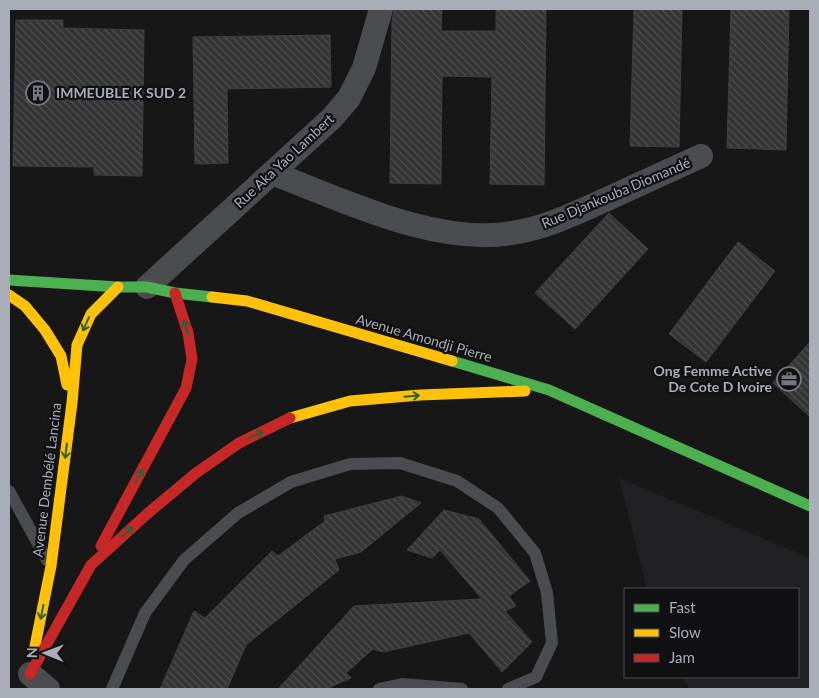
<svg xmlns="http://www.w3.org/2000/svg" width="819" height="698" font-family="Lato,sans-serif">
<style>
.built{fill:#212123}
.building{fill:url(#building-back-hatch);stroke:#3f4043}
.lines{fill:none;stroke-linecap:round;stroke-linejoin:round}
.lane{stroke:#4b4c50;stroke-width:12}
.street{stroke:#4b4c50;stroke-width:24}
.fast{stroke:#4caf50;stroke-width:11}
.slow{stroke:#ffc107;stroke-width:11}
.jam{stroke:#c62828;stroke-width:11}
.oneway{stroke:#2e6032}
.labels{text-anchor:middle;stroke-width:4.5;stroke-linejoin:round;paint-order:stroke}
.poi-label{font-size:14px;font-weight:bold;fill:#a8adb8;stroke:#111113;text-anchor:start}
.street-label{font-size:14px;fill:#a8adb8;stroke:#111113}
</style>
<defs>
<pattern id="building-back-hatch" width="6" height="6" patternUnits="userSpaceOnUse" patternTransform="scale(1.25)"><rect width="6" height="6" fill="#353536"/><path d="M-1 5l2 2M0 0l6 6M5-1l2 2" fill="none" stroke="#4f5051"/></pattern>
</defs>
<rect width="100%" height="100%" fill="#171717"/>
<path class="built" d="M619,478l191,80v131h-120l-8,-12h116v-88h-151z"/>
<path class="building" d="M394,9h48l-1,22h55v-22h50l-2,176 -54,-1 2,-107 -50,-1 -1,108 -51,-1 2,-162z
M634,9h48l-3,138 -49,-1z
M731,9h58l-3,141 -59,-2z
M16,20h47v8l81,2 -2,146 -48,-1v-8l-81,-1z
M330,35l1,52 -104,2 1,74 -33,1 -2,-127z
M609,213l39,36 -73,80 -40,-36z
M738,242l37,29 -69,91 -37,-28z
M810,342v75l-37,-34z
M402,496l19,7 -60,49 -26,7 4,11 -93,75 -19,44h-67l34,-78 11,7 67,-67 6,5 47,-35 -1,-5z
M444,510l35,9 51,62 -21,15 7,10 -11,5 27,31 -30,30 -33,-39 -86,19 -10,-3 -27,24 5,5 -25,11h-48l76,-83 128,-7 -42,-49 -8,8 -25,-8z"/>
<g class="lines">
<path class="lane" d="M9,491l38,69
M112,689l33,-76 39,-53 54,-47 53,-31 59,-18 50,-1 57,18 41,27 37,45 12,40 5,50 -16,34 -28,12
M379,689l23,-5 60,5"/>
<path class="street" d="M272,173c71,27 164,73 240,60 33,-5 62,-19 93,-33 32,-15 64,-29 96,-44
M147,287l185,-169 17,-20 15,-30 17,-59
M30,674l18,15"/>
<path class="fast" d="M9,280l109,7h29l28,6 37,4
M452,361l97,29 261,116"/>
<path class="slow" d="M9,295l16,11 20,24 16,26 6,29
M212,297l35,4 205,60
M290,418l60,-17 70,-6 105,-4
M34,651l17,-85 21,-163 5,-58 14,-31 27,-27"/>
<path class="jam" d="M101,546l85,-158 6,-29 -4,-26 -13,-40
M30,674l61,-109 56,-51 49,-41 43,-30 51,-25"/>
</g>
<defs><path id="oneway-shaft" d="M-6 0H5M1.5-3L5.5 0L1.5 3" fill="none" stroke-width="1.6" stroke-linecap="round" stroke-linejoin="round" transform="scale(1.25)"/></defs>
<g class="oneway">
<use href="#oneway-shaft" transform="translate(86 324) rotate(114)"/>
<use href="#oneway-shaft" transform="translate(186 327) rotate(-107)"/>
<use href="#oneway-shaft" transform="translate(412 396) rotate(-5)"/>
<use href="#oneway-shaft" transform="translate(256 435) rotate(-25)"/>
<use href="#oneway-shaft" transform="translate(66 451) rotate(97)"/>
<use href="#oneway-shaft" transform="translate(139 476) rotate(-62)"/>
<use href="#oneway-shaft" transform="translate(127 532) rotate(-43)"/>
<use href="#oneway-shaft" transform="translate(42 612) rotate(101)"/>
</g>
<defs>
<g id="building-ring" transform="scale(1.25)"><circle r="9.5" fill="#111113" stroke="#757880" stroke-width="1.5"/><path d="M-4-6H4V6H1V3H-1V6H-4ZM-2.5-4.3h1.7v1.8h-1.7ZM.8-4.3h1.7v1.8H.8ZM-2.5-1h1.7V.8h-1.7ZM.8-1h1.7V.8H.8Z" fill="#757880"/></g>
<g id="office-ring" transform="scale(1.25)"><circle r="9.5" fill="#111113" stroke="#757880" stroke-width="1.5"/><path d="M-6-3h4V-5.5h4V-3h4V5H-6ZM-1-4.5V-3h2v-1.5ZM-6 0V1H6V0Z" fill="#757880"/></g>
</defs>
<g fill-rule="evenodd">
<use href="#building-ring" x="38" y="93"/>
<use href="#office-ring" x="789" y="379"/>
</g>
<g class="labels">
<g class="poi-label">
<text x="56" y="98">IMMEUBLE K SUD 2</text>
<text x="772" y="376" text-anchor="end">Ong Femme Active<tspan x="772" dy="16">De Cote D Ivoire</tspan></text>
</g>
<g class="street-label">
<text transform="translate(284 161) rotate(-43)" y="5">Rue Aka Yao Lambert</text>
<text transform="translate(616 193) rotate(-23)" y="5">Rue Djankouba Diomandé</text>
<text transform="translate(424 338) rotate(16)" y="5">Avenue Amondji Pierre</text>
<text transform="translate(47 480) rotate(-83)" y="5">Avenue Dembélé Lancina</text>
</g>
</g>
<rect width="819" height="698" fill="none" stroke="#a8adb8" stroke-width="20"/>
<rect x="624" y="588" width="175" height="90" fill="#111113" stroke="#4d4f55"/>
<rect x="634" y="604" width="25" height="8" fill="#4caf50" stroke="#4d4f55"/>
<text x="669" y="613" font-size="15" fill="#a8adb8">Fast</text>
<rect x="634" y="629" width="25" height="8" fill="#ffc107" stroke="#4d4f55"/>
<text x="669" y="638" font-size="15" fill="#a8adb8">Slow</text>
<rect x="634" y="654" width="25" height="8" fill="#c62828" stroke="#4d4f55"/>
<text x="669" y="663" font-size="15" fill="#a8adb8">Jam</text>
<g transform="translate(45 653) rotate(271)" stroke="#111113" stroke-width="4" paint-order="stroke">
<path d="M0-4L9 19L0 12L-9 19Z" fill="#a8adb8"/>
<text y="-8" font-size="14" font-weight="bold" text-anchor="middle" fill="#a8adb8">N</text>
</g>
</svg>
